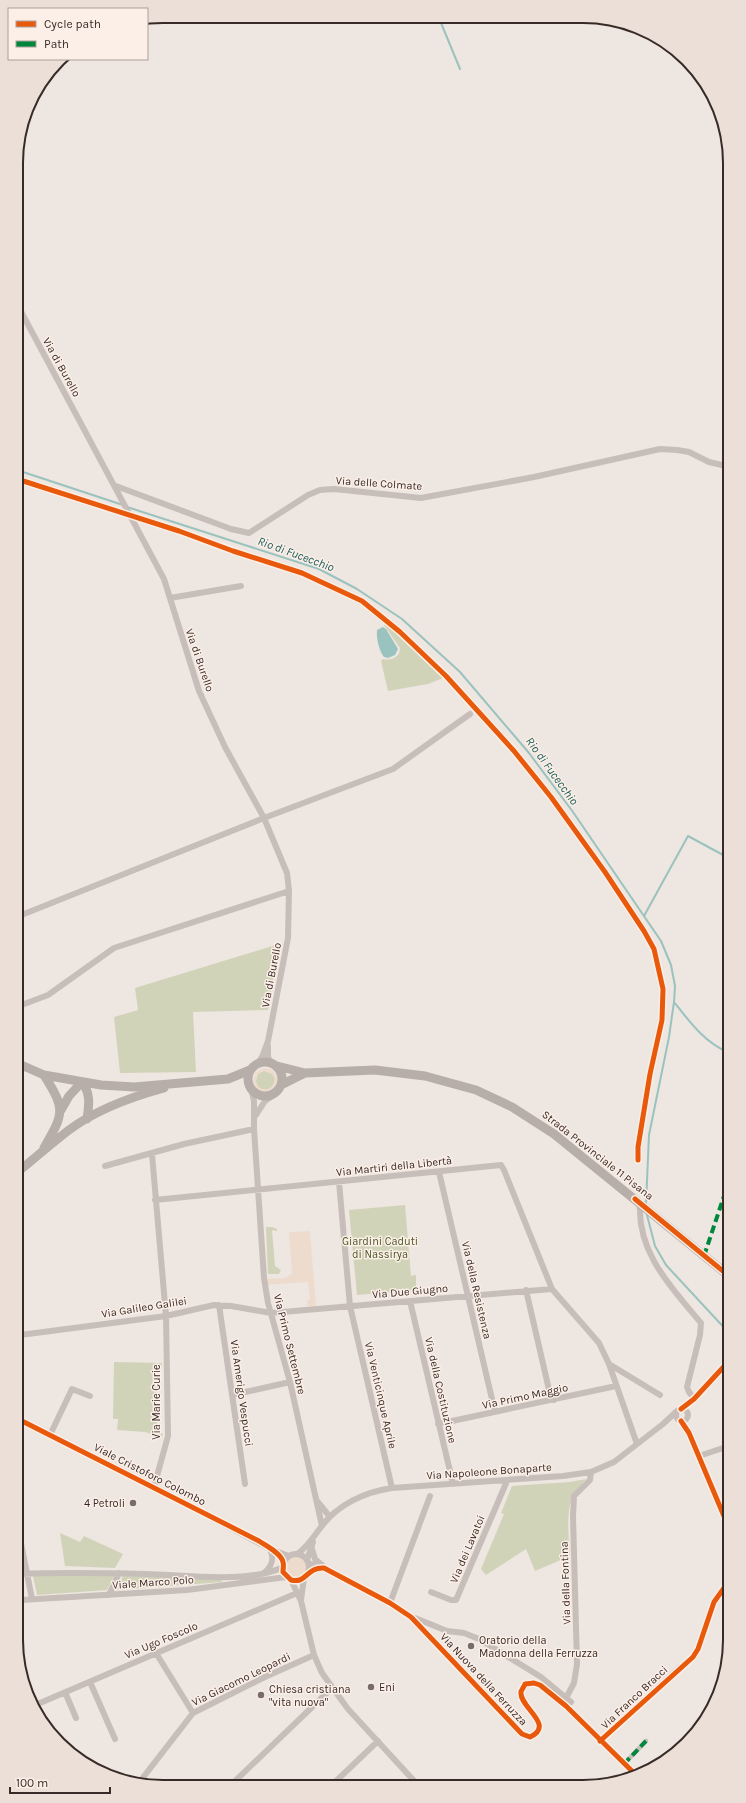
<svg xmlns="http://www.w3.org/2000/svg" width="746" height="1803" font-family="Karla,sans-serif">
<style>
.green{fill:#d1d3b9}
.plaza{fill:#eddcce;fill-rule:evenodd}
.water{fill:#9ac2be}
.lines{fill:none;stroke-linecap:round;stroke-linejoin:round}
.stream{stroke:#9ac2be;stroke-width:2}
.pedestrian{stroke:#c7beb9;stroke-width:4.5}
.minor{stroke:#c7beb9;stroke-width:6}
.secondary{stroke:#b8aea9;stroke-width:9}
.quiet{stroke:#00873e;stroke-width:4;stroke-dasharray:8 4;stroke-linecap:butt}
.cycleway-casing{stroke:#fbefe7;stroke-width:8}
.cycleway{stroke:#e8590c;stroke-width:5}
.poi-dot{fill:#786c68;stroke:#fbefe7;stroke-width:1.5}
.labels{text-anchor:middle;stroke-width:3;stroke-linejoin:round;paint-order:stroke}
.street-label{font-size:11px;fill:#382a27;stroke:#fbefe7}
.park-label{font-size:11px;fill:#4c5828;stroke:#fbefe7}
.poi-label{font-size:11px;fill:#382a27;stroke:#fbefe7;text-anchor:start}
.water-label{font-size:12px;font-style:italic;fill:#195d5a;stroke:#fbefe7}
.rim{fill:none;stroke:#382a27;stroke-width:2}
</style>
<rect width="100%" height="100%" fill="#eee6e0"/>
<path class="green" d="M386,622l57,56 -15,6 -40,7 -7,-30 2,-2c9,2 17,-2 17,-11l-16,-23z
M279,944l-11,66 -75,2 3,60 -76,1 -6,-56 24,-7 -3,-22z
M255 1080a10 10 0 1 1 20 0a10 10 0 1 1-20 0Z
M405,1205l6,71 5,-1v15l-59,5 -8,-85z
M266,1227h6l5,2v2l-5,-1 3,36 6,4 -2,4h-11z
M114,1362l48,1v3h-6l1,66 6,2 -1,3 -17,-5 -28,-2 1,-11h-5z
M586,1479c-4,5 -9,10 -12,15 -9,15 -5,45 -4,62l-35,15 -9,-22 -40,26 -5,-6 23,-55 -3,-1 11,-27 58,-4z
M60,1533l20,9 4,-6 39,18 -8,14 -50,-2z
M33,1576h81l-7,14 -70,5z
M123,1576l98,3 1,3 -106,8z"/>
<path class="plaza" d="M263,1068l9,1 6,9 -3,11 -7,4 -10,-2 -5,-8 2,-10zM264,1071l8,3 3,5 -3,8 -5,3 -8,-2 -3,-6 2,-8z
M310,1231l6,75 -8,1 -1,-7 3,-1 -2,-17 -43,3v-6l21,-1 6,-5 -3,-41z
M281 1568a15 15 0 1 1 30 0a15 15 0 1 1-30 0Z"/>
<path class="water" d="M383,627l3,2 12,20 -3,6 -7,3 -4,-1c-5,-6 -8,-20 -7,-27z"/>
<g class="lines">
<path class="stream" d="M439,18l21,51
M17,470l106,35
M127,507l192,62 38,20 45,30 58,53 69,81 44,59 88,129 10,24 4,21 -1,16 -5,35 -20,98 -3,69
M644,916l44,-80 37,20 2,-5
M674,1002c15,19 31,41 54,50
M647,1215l8,31 11,19 63,68"/>
<path class="pedestrian" d="M624,1764l22,-23"/>
<path class="minor" d="M17,304l147,275 35,112 26,56 39,71 23,55 2,18 -1,47 -20,103 -6,16 -4,6
M116,486l115,43 18,4 59,-38 12,-5 14,-1 87,9 113,-21 126,-28 17,1 12,2 20,10 17,4
M170,598l71,-12
M19,916l245,-98 129,-49 77,-55
M19,1006l29,-11 66,-47 175,-57
M268,1046v11l3,6
M252,1092l2,9v28l10,149 4,25 22,79 32,144
M256,1115l9,-14 10,-7
M152,1154l14,162 2,120 -14,51
M105,1166l79,-22 70,-15
M439,1172l56,240
M339,1182l11,124 42,182
M155,1200l346,-35 3,5 48,119 47,54 10,21 28,80
M640,1203c-3,50 31,84 61,120l-1,12 -13,52 2,5 5,6
M526,1290l24,104 4,6
M410,1301l43,183
M219,1305l26,179
M20,1335l146,-19 48,-11 17,1 40,7 281,-24
M609,1364l51,31
M232,1395l58,-13
M676 1415a6 6 0 1 1 12 0a6 6 0 1 1-12 0Z
M681,1409l13,-10 35,-38
M20,1420l136,68 114,61 19,7
M681,1421l8,12 40,95
M438,1424l178,-38
M50,1435l22,-46 18,7
M699,1456l30,-10
M317,1501l13,16
M721,1510l8,-3
M21,1543l11,56
M311,1546l4,13 7,6
M283 1567a13 13 0 1 1 26 0a13 13 0 1 1-26 0Z
M297,1554c10,-6 17,-18 24,-27 17,-23 44,-35 71,-39l171,-12 28,-4 23,-10 49,-38 14,-13
M307,1560l6,-18
M308,1563l16,5 66,35 21,14 111,117 8,3c26,-12 -11,-30 -9,-45 0,-2 3,-5 4,-8l9,-1 6,2 26,21 70,69
M265,1572c8,-7 9,-14 5,-23
M21,1574c42,-2 83,-1 125,0 38,1 103,10 137,-7
M291,1580l10,21 13,54 8,18 26,36 68,74
M431,1592l20,8h5l51,-119
M109,1595l10,-22
M21,1600l166,-10 99,-13
M301,1600l3,-22
M714,1602l15,-21
M390,1603l40,-107
M415,1618l32,13 17,2 15,6 62,38 30,25
M156,1653l37,60
M90,1682l25,57
M65,1692l11,26
M566,1698l8,-15 3,-19 -4,-148 1,-20 16,-16 1,-8
M33,1706l264,-113
M600,1741l80,-74
M334,1783l44,-42
M138,1784l55,-71 72,-36 49,-22
M232,1784l100,-96"/>
<path class="secondary" d="M248 1079a17 17 0 1 1 34 0a17 17 0 1 1-34 0Z
M19,1064l25,11 57,10 33,2 94,-8 22,-9
M277,1066l28,7 70,-3 50,6 51,14 36,17 42,27 175,142
M44,1075c22,35 20,38 0,73
M82,1082c9,12 7,23 5,37
M281,1085l24,-12
M61,1110l8,-14 13,-14
M19,1171c17,-14 33,-28 50,-41 28,-21 62,-33 95,-42"/>
<path class="quiet" d="M704,1256l24,-72
M624,1764l22,-23"/>
<g class="cycleway-casing">
<path id="cycleway" d="M17,479l162,52 54,20 69,22 60,28 38,31 46,44 68,75 37,46 54,75 39,59 10,18 9,40 -1,31 -12,54 -12,73v13
M635,1199l94,77
M681,1409l13,-10 35,-38
M20,1420l239,121c7,5 22,12 24,21 1,3 0,7 0,10l8,8c16,4 15,-13 33,-12l66,35 21,14 111,117 8,3c26,-12 -11,-30 -9,-45 0,-2 3,-5 4,-8l9,-1 6,2 26,21 70,69
M681,1421l8,12 40,95
M600,1741l93,-84 5,-8 16,-47 15,-21"/>
</g>
<use href="#cycleway" class="cycleway"/>
</g>
<g class="poi-dot">
<circle cx="133" cy="1503" r="4"/>
<circle cx="471" cy="1646" r="4"/>
<circle cx="371" cy="1687" r="4"/>
<circle cx="261" cy="1695" r="4"/>
</g>
<g class="labels">
<g class="street-label">
<text transform="translate(62 367) rotate(61)" y="4">Via di Burello</text>
<text transform="translate(379 483) rotate(4)" y="4">Via delle Colmate</text>
<text transform="translate(200 660) rotate(71)" y="4">Via di Burello</text>
<text transform="translate(271 975) rotate(-79)" y="4">Via di Burello</text>
<text transform="translate(598 1155) rotate(38)" y="4">Strada Provinciale 11 Pisana</text>
<text transform="translate(394 1166) rotate(-6)" y="4">Via Martiri della Libertà</text>
<text transform="translate(477 1290) rotate(77)" y="4">Via della Resistenza</text>
<text transform="translate(410 1291) rotate(-5)" y="4">Via Due Giugno</text>
<text transform="translate(144 1307) rotate(-9)" y="4">Via Galileo Galilei</text>
<text transform="translate(290 1344) rotate(76)" y="4">Via Primo Settembre</text>
<text transform="translate(441 1390) rotate(77)" y="4">Via della Costituzione</text>
<text transform="translate(242 1393) rotate(82)" y="4">Via Amerigo Vespucci</text>
<text transform="translate(381 1395) rotate(77)" y="4">Via Venticinque Aprile</text>
<text transform="translate(525 1396) rotate(-12)" y="4">Via Primo Maggio</text>
<text transform="translate(156 1402) rotate(-90)" y="4">Via Marie Curie</text>
<text transform="translate(489 1471) rotate(-4)" y="4">Via Napoleone Bonaparte</text>
<text transform="translate(150 1474) rotate(27)" y="4">Viale Cristoforo Colombo</text>
<text transform="translate(467 1549) rotate(-67)" y="4">Via dei Lavatoi</text>
<text transform="translate(153 1582) rotate(-4)" y="4">Viale Marco Polo</text>
<text transform="translate(565 1583) rotate(-92)" y="4">Via della Fontina</text>
<text transform="translate(161 1640) rotate(-23)" y="4">Via Ugo Foscolo</text>
<text transform="translate(241 1679) rotate(-26)" y="4">Via Giacomo Leopardi</text>
<text transform="translate(484 1679) rotate(47)" y="4">Via Nuova della Ferruzza</text>
<text transform="translate(634 1697) rotate(-43)" y="4">Via Franco Bracci</text>
</g>
<g class="park-label">
<text x="380" y="1245">Giardini Caduti<tspan x="380" dy="13">di Nassirya</tspan></text>
</g>
<g class="poi-label">
<text x="125" y="1507" text-anchor="end">4 Petroli</text>
<text x="479" y="1644">Oratorio della<tspan x="479" dy="13">Madonna della Ferruzza</tspan></text>
<text x="379" y="1691">Eni</text>
<text x="269" y="1693">Chiesa cristiana<tspan x="269" dy="13">"vita nuova"</tspan></text>
</g>
<g class="water-label">
<text transform="translate(296 554) rotate(20)" y="4">Rio di Fucecchio</text>
<text transform="translate(552 771) rotate(54)" y="4">Rio di Fucecchio</text>
</g>
</g>
<path d="M0 0H746V1803H0ZM163 23H583A140 140 0 0 1 723 163V1640A140 140 0 0 1 583 1780H163A140 140 0 0 1 23 1640V163A140 140 0 0 1 163 23Z" fill="#ebdfd8" fill-rule="evenodd"/>
<path class="rim" d="M163 23H583A140 140 0 0 1 723 163V1640A140 140 0 0 1 583 1780H163A140 140 0 0 1 23 1640V163A140 140 0 0 1 163 23Z"/>
<rect x="8" y="8" width="140" height="52" fill="#fbefe7" stroke="#ada09a"/>
<rect x="16" y="21" width="20" height="6" fill="#e8590c" stroke="#ada09a"/>
<text x="44" y="28" font-size="12" fill="#382a27">Cycle path</text>
<rect x="16" y="41" width="20" height="6" fill="#00873e" stroke="#ada09a"/>
<text x="44" y="48" font-size="12" fill="#382a27">Path</text>
<path d="M10 1787v6h100v-6" fill="none" stroke="#382a27" stroke-width="2"/>
<text x="16" y="1787" font-size="12" fill="#382a27" stroke="#fbefe7" stroke-width="3" paint-order="stroke">100 m</text>
</svg>
